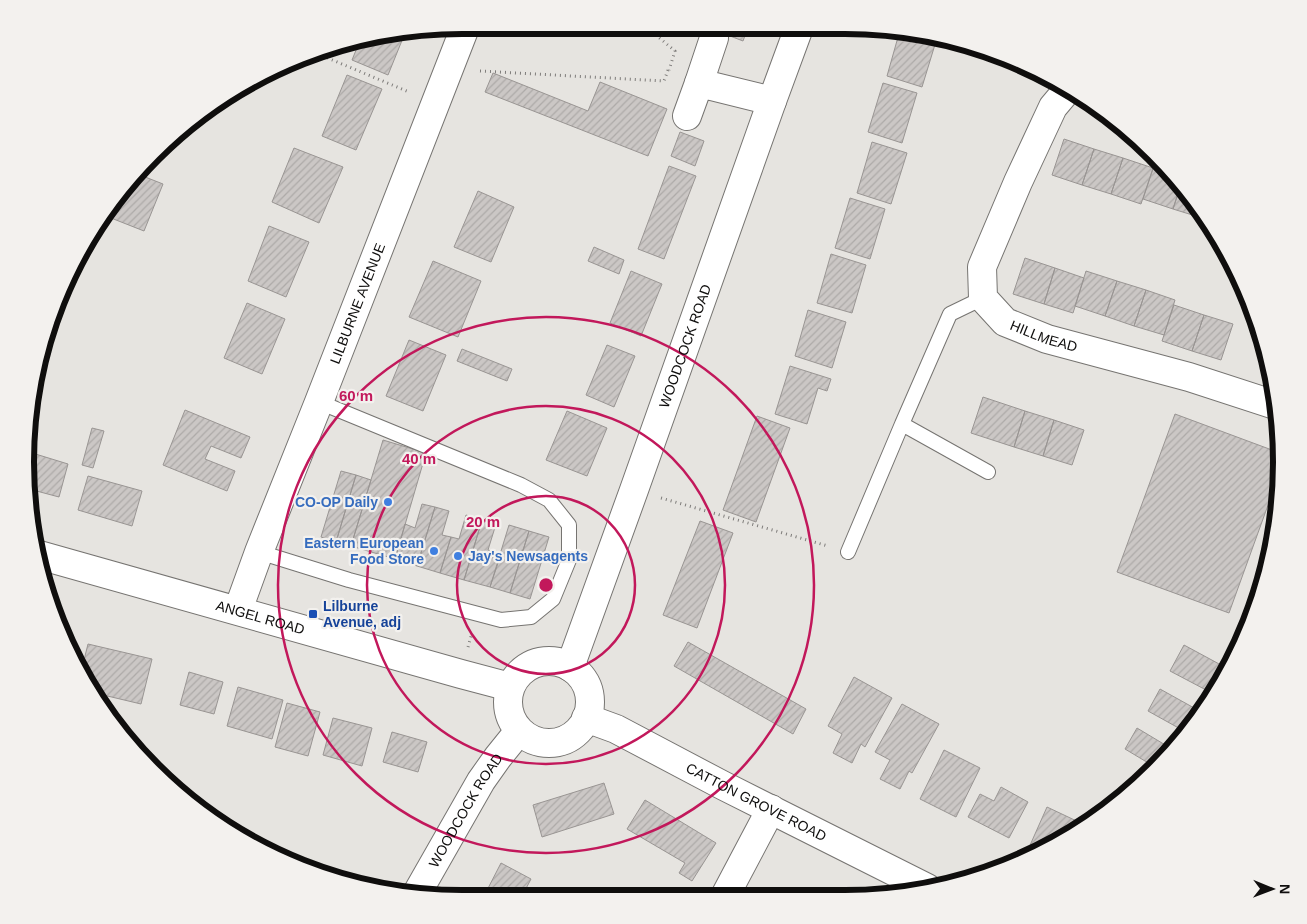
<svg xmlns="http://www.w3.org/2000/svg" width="1307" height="924" font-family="Helvetica,sans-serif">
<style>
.building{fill:url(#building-hatch);stroke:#999593}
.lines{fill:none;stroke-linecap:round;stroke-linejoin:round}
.service-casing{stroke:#767471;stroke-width:16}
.minor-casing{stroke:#767471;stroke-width:30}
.tertiary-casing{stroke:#767471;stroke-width:30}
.path{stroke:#7d7b79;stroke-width:3;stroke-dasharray:1 4;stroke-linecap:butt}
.service{stroke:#fff;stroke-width:14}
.minor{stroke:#fff;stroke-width:28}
.tertiary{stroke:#fff;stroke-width:28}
.ring{fill:none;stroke:#c2185b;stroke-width:2.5}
.shop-dot{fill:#3f7fe0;stroke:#f3f1ee;stroke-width:2}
.transit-dot{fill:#1a4fb4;stroke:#f3f1ee;stroke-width:2}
.labels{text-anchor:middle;stroke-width:4.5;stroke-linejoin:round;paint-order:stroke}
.street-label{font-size:14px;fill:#0f0e0d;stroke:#f3f1ee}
.shop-label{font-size:14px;font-weight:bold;fill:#366cbe;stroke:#f3f1ee;text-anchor:end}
.transit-label{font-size:14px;font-weight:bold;fill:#164399;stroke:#f3f1ee;text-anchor:start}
.rim{fill:none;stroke:#0f0e0d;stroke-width:6}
.centre{fill:#c2185b;stroke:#f3f1ee;stroke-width:2.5}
.ring-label{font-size:15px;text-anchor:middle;font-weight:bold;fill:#c2185b;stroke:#f3f1ee;stroke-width:4.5;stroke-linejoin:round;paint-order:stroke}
</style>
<defs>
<pattern id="building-hatch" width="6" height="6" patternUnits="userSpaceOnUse" patternTransform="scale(1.25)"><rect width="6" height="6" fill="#cbc7c5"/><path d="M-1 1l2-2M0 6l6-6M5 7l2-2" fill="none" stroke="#adaaa8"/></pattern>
</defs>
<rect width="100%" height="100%" fill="#e6e4e0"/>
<path class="building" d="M719,25h30l-6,16 -26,-10z
M900,30l18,2 19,6 -15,49 -35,-11z
M405,33l-17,42 -36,-15 9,-22z
M493,73l95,38 12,-29 67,27 -19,47 -163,-64z
M347,75l35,14 -26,61 -34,-14z
M883,83l34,10 -15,50 -34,-11z
M680,132l24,9 -9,25 -24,-10z
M1064,139l30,10 -12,36 -30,-10z
M872,142l35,11 -16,51 -34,-11z
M294,148l49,19 -24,56 -47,-21z
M1094,149l29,9 -12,36 -29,-9z
M1123,158l30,10 -12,36 -30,-10z
M1155,163l10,4 9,7 7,10 -8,25 -30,-10z
M669,166l27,10 -32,83 -26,-10z
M135,173l28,11 -19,47 -33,-13 10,-25z
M1181,184l22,31 -1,3 -29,-9z
M478,191l36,16 -23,55 -37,-15z
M850,198l35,11 -15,50 -35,-11z
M269,226l40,16 -23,55 -38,-16z
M594,247l30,13 -5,14 -31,-13z
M831,254l35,11 -14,48 -35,-10z
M1025,258l30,10 -11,36 -31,-10z
M433,261l48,20 -23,56 -49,-20z
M1055,268l29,10 -11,35 -29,-9z
M631,271l31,13 -21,52 -31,-13z
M1086,271l31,10 -12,35 -30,-10z
M1117,281l29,9 -12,36 -29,-10z
M1146,290l29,10 -11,35 -30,-9z
M247,303l38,16 -23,55 -38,-16z
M1174,305l30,10 -12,36 -30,-10z
M808,310l38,12 -14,46 -37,-12z
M1204,315l29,9 -12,36 -29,-9z
M409,340l37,15 -23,56 -37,-15z
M607,345l28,11 -21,51 -28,-12z
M462,349l50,20 -5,12 -50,-20z
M790,366l41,13 -4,12 -9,-3 -11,36 -32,-10z
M983,397l42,14 -11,36 -43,-14z
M185,410l65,27 -9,21 -30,-12 -6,13 30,12 -8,20 -64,-26z
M567,411l40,17 -20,48 -41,-16z
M1025,411l29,9 -11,36 -29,-9z
M1175,414l105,39v19l-51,141 -112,-41z
M757,416l33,12 -34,94 -33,-12z
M1054,420l30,10 -12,35 -29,-9z
M92,428l12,3 -11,37 -11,-3z
M383,440l43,13 -31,106 -44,-13z
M29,452l39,12 -9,33 -30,-8z
M341,471l15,4 -20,67 -15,-5z
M356,475l15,5 -20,66 -15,-4z
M88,476l54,15 -10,35 -54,-16z
M422,504l13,3 -18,59 -22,-7 10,-35 10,4z
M435,507l14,4 -7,24 9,2 -11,36 -23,-7z
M466,515l16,5 -18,60 -24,-7 11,-36 8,2z
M482,520l14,4 -8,26 13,4 -11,33 -26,-7z
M700,521l33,12 -36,95 -34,-13z
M509,525l20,6 -19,62 -20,-6z
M529,531l20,6 -19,62 -20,-6z
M64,638l10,3 -3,10z
M688,642l118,67 -13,25 -119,-68z
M88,644l64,15 -11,45 -42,-10 -17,-26z
M1184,645l37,20 -13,26 -38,-20z
M189,672l34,10 -9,32 -34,-9z
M854,677l38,21 -27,49 -4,-3 -9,19 -19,-10 9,-19 -14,-8z
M238,687l45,13 -11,39 -45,-13z
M1160,689l36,20 -12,22 -36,-20z
M287,703l33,9 -12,44 -33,-9z
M902,704l37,20 -27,49 -3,-2 -9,18 -20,-10 10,-19 -15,-8z
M333,718l39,10 -10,38 -39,-11z
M1137,728l35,21 -17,18 -30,-18z
M392,732l35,10 -9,30 -35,-10z
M944,750l36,18 -24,49 -36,-18z
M604,783l10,31 -72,23 -9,-32z
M1001,787l27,15 -19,36 -41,-21 12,-23 14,7z
M645,800l71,43 -24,38 -13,-8 6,-10 -58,-34z
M1047,807l36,17 -48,31 -8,-3z
M501,863l30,16 -10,19h-38z
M806,891l10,5h-13z"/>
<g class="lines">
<g class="service-casing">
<path id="service" d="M983,298l-33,16 -48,110 86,48
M259,552l90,28 152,40 30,-3 22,-18 16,-39v-35l-20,-25 -28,-15 -202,-83
M848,552l54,-128"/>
</g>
<g class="minor-casing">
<g id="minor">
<path d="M699,83l15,-45"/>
<path id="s1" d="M1069,88l-16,19 -35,75 -36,85 1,31 22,24 42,17 142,38 89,29"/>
<path d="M687,116l12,-33 73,18"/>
<path id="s2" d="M238,610l21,-58 60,-150 147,-377"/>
<path d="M725,896l46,-87"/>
</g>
</g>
<g class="tertiary-casing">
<g id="tertiary">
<path id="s3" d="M39,555l422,119 49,13"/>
<circle cx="549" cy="702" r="41"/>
<path id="s4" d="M570,667l64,-177 138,-389 28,-76"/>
<path id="s5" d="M586,718l30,11 108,57 203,102"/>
<path id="s6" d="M416,895l65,-114 17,-24 21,-26"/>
</g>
</g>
<path class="path" d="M644,25l31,26 -6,19
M318,54l91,38
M480,71l184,10 4,-11
M661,498l167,48
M468,647l4,-14"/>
<use href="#service" class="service"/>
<use href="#minor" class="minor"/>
<use href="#tertiary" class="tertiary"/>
</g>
<g class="ring">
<circle cx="546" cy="585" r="89"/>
<circle cx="546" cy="585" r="179"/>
<circle cx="546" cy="585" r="268"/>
</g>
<g class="shop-dot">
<circle cx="388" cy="502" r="5"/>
<circle cx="434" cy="551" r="5"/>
<circle cx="458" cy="556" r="5"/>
</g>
<rect class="transit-dot" x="308" y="609" width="10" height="10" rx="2.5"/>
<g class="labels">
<g class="street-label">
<text dy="5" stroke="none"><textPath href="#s2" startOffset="329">LILBURNE AVENUE</textPath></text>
<text dy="5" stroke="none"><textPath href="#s1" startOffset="305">HILLMEAD</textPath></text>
<text dy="5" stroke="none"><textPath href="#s4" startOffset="341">WOODCOCK ROAD</textPath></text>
<text dy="5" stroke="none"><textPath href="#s3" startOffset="230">ANGEL ROAD</textPath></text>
<text dy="5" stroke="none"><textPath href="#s5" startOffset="190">CATTON GROVE ROAD</textPath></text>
<text dy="5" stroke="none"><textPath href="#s6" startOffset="98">WOODCOCK ROAD</textPath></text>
</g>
<g class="shop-label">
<text x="378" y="507">CO-OP Daily</text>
<text x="424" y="548">Eastern European<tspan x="424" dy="16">Food Store</tspan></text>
<text x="468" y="561" text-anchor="start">Jay's Newsagents</text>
</g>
<g class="transit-label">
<text x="323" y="611">Lilburne<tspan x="323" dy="16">Avenue, adj</tspan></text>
</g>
</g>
<path d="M0 0H1307V924H0ZM462 34H845A428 428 0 0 1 1273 462V462A428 428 0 0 1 845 890H462A428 428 0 0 1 34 462V462A428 428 0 0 1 462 34Z" fill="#f3f1ee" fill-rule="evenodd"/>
<path class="rim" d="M462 34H845A428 428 0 0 1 1273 462V462A428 428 0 0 1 845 890H462A428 428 0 0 1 34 462V462A428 428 0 0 1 462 34Z"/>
<circle cx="546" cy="585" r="8" class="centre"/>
<g class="ring-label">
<text x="356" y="401">60 m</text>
<text x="419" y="464">40 m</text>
<text x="483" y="527">20 m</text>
</g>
<g transform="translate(1272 889) rotate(91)" stroke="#f3f1ee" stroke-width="4" paint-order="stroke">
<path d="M0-4L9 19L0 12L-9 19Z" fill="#0f0e0d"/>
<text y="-8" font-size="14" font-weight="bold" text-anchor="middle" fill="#0f0e0d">N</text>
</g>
</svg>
